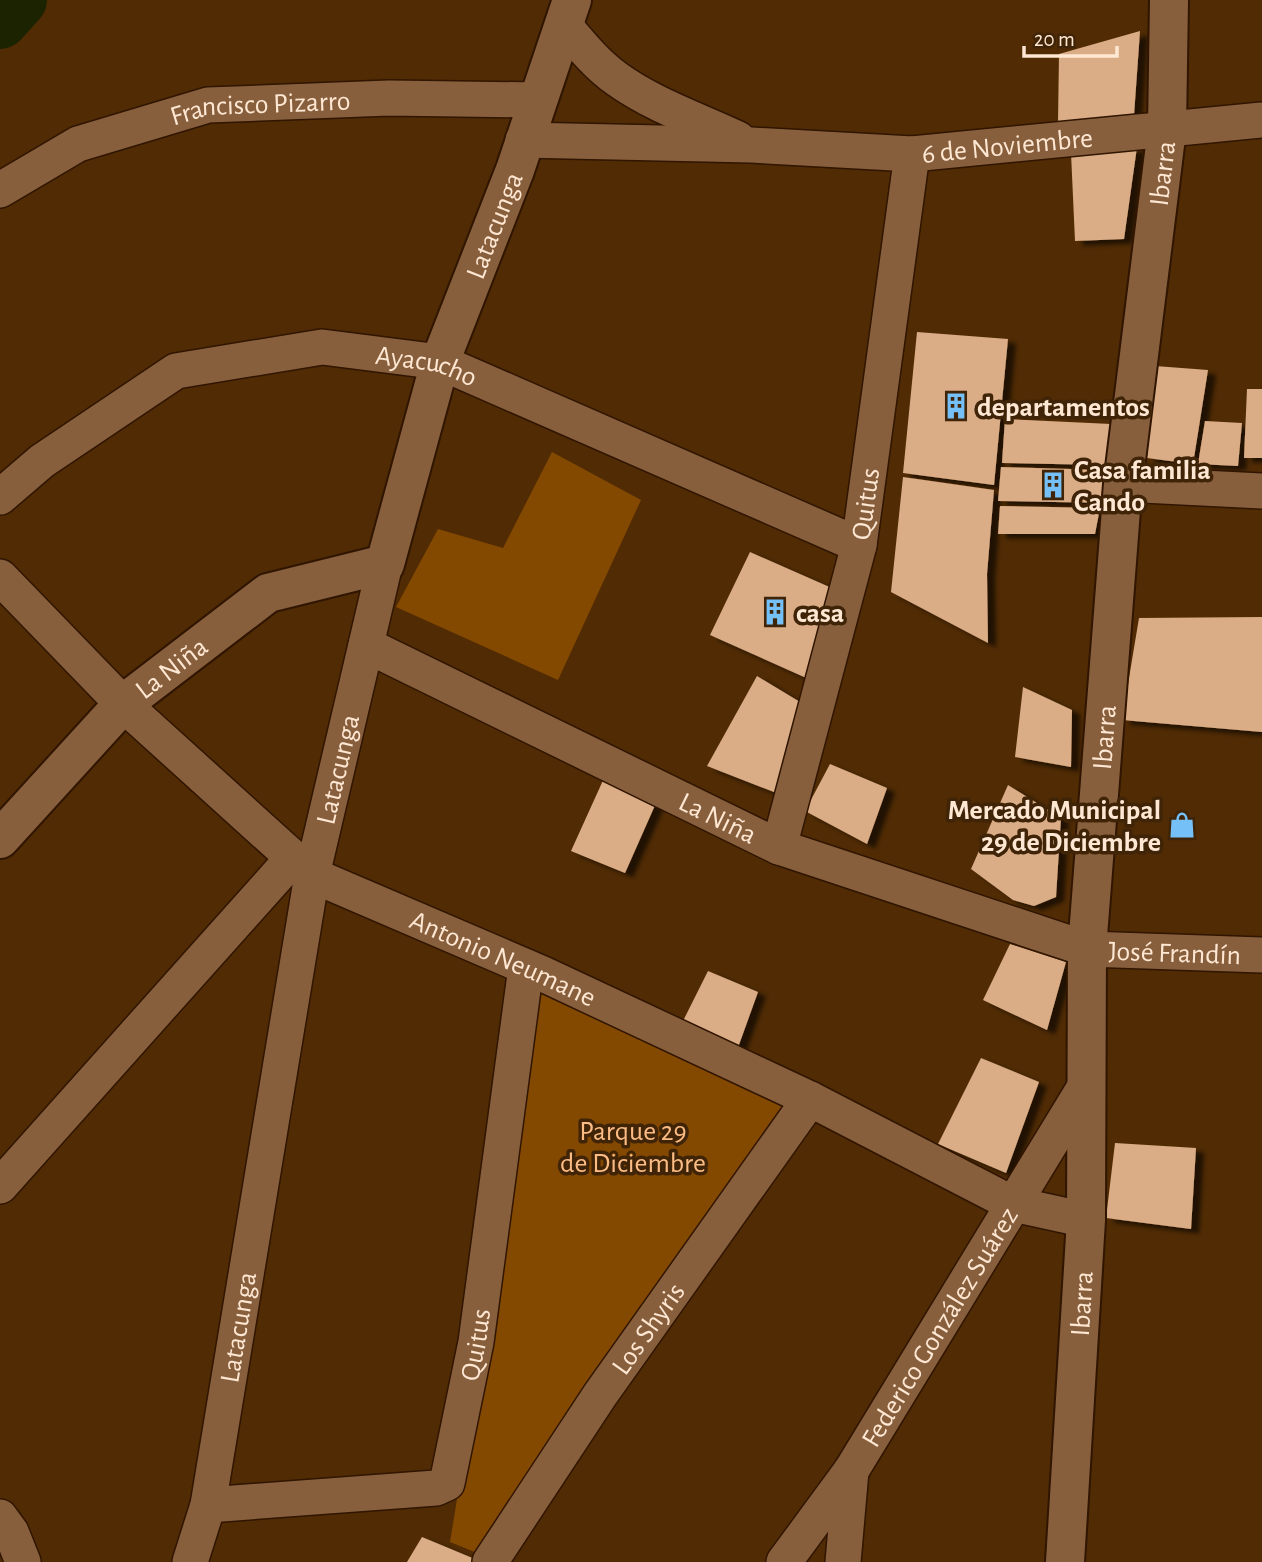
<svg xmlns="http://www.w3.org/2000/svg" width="1262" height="1562" font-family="'Alegreya Sans',sans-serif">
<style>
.green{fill:#844901}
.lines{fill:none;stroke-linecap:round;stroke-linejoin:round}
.river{stroke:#1b2301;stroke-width:56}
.building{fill:#daad87;filter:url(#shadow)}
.street-casing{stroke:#301500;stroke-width:38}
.secondary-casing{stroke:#301500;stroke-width:42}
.street{stroke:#885f3c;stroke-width:35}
.secondary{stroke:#885f3c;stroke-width:38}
.labels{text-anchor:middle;stroke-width:7;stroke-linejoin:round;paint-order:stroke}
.street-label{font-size:28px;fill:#fee7d3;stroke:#402408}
.poi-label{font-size:28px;font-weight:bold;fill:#fee7d3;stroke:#402408;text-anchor:start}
.park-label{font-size:28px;fill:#fbbb84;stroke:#402408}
</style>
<defs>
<filter id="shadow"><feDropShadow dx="8" dy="4.5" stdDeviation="2" flood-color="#0009"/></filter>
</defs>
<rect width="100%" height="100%" fill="#502b04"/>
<path class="green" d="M552,452l89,48 -83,180 -162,-73 42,-78 65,19z
M543,974l267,125 -318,460 -42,-17z"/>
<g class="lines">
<path class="river" d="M0,21l19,-21"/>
</g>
<path class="building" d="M1140,31l-6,84 -76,7 1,-68z
M1137,147l-13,92 -49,2 -4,-88z
M917,332l91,7 -14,146 -91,-12z
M1155,366l53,4 -15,94 -46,-6z
M1247,389h15v69h-18z
M1005,419l106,5 -6,41 -103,-2z
M1205,421l37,2 -4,43 -40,-2z
M1001,467l104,3 3,33 -110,-2z
M903,477l91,13 -7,84 1,69 -97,-51z
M1000,506l100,2 -5,26h-97z
M750,552l84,37 -21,92 -103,-46z
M1262,617v115l-140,-12 17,-102z
M757,676l48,29 -26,89 -72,-28z
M1023,687l49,23 -1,57 -56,-10z
M830,764l57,24 -20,56 -62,-33z
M605,776l51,27 -31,70 -54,-22z
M1008,785l53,33 -5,79 -22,9 -21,-6 -42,-31z
M1010,944l56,18 -19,68 -64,-30z
M708,971l50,21 -22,61 -56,-26z
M981,1058l58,24 -33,91 -68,-29z
M1115,1143l81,5 -5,81 -85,-11z
M422,1537l60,25h-75z"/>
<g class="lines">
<g class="street-casing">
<g id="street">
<path d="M564,25c16,19 32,39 53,54 36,26 81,41 121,60"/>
<path id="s1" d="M523,140l228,5 161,9 350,-34"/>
<path id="s2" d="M0,190l78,-46 130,-39 181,-7 148,2"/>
<path d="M1123,484l139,7"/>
<path id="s3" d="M0,497l42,-36 134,-90 146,-24 118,15 419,183"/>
<path id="s4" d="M0,577l123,127 189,171 231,99 267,125 203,105 73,16"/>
<path id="s5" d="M366,645l413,202 308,102 175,6"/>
<path id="s6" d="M779,847l80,-302 53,-391"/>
<path d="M0,1186l293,-328"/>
<path id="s7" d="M208,1505l228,-17 11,-5 29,-141 50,-375"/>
<path d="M0,1517l11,15 12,30"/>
<path id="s8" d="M190,1562l18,-57 104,-630 73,-311"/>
<path id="s9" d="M490,1562l110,-167 210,-296"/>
<path id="s10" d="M784,1562l67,-91 235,-386"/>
<path d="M843,1562l8,-91"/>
</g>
</g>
<g class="secondary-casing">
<g id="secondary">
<path id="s11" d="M0,839l123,-135 145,-111 117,-29 55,-202 75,-192 57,-170"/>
<path id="s12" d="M1065,1562l21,-342 1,-271 36,-465 44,-355 2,-129"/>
</g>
</g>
<use href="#street" class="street"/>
<use href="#secondary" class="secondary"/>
</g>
<defs>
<g id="building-bare" transform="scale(2.1)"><path d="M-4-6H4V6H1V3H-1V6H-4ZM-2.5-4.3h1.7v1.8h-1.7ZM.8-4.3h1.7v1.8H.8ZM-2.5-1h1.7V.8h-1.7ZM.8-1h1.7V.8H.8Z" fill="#75c0f6" stroke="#402408" stroke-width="2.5" paint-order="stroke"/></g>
<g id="shop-bare" transform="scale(2.1)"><path d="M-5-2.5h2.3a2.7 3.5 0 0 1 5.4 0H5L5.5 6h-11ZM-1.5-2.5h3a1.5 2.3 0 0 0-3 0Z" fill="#75c0f6" stroke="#402408" stroke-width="2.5" paint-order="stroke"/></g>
</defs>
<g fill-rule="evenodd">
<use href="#building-bare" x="956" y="406"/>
<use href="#building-bare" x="1053" y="485"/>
<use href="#building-bare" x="775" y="612"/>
<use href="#shop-bare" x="1182" y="825"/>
</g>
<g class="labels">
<g class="street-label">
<text dy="10" stroke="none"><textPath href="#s2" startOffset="278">Francisco Pizarro</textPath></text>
<text dy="10" stroke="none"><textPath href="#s1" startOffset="485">6 de Noviembre</textPath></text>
<text dy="10" stroke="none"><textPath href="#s12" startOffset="1393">Ibarra</textPath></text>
<text dy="10" stroke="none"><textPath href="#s11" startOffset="842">Latacunga</textPath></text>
<text dy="10" stroke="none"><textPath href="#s3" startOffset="471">Ayacucho</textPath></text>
<text dy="10" stroke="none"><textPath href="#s6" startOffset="354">Quitus</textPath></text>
<text dy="10" stroke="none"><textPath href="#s11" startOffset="243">La Niña</textPath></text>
<text dy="10" stroke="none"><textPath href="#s12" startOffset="826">Ibarra</textPath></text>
<text dy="10" stroke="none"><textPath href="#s8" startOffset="807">Latacunga</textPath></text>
<text dy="10" stroke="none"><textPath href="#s5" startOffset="392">La Niña</textPath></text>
<text dy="10" stroke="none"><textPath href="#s5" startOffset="872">José Frandín</textPath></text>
<text dy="10" stroke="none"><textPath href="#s4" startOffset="640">Antonio Neumane</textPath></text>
<text dy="10" stroke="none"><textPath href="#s12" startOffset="259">Ibarra</textPath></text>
<text dy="10" stroke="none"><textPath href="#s10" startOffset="282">Federico González Suárez</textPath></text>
<text dy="10" stroke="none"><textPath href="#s8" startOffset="240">Latacunga</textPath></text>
<text dy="10" stroke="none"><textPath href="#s9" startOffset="282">Los Shyris</textPath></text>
<text dy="10" stroke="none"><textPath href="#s7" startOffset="382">Quitus</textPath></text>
</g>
<g class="poi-label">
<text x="977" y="416">departamentos</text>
<text x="1074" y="479">Casa familia<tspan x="1074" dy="32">Cando</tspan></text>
<text x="796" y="622">casa</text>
<text x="1161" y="819" text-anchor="end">Mercado Municipal<tspan x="1161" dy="32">29 de Diciembre</tspan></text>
</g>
<g class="park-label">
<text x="633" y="1140">Parque 29<tspan x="633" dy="32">de Diciembre</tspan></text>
</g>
</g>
<path d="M1024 46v10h93v-10" fill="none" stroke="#fee7d3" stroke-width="3.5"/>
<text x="1034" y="46" font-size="21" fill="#fee7d3" stroke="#402408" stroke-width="5" paint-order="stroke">20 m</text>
</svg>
